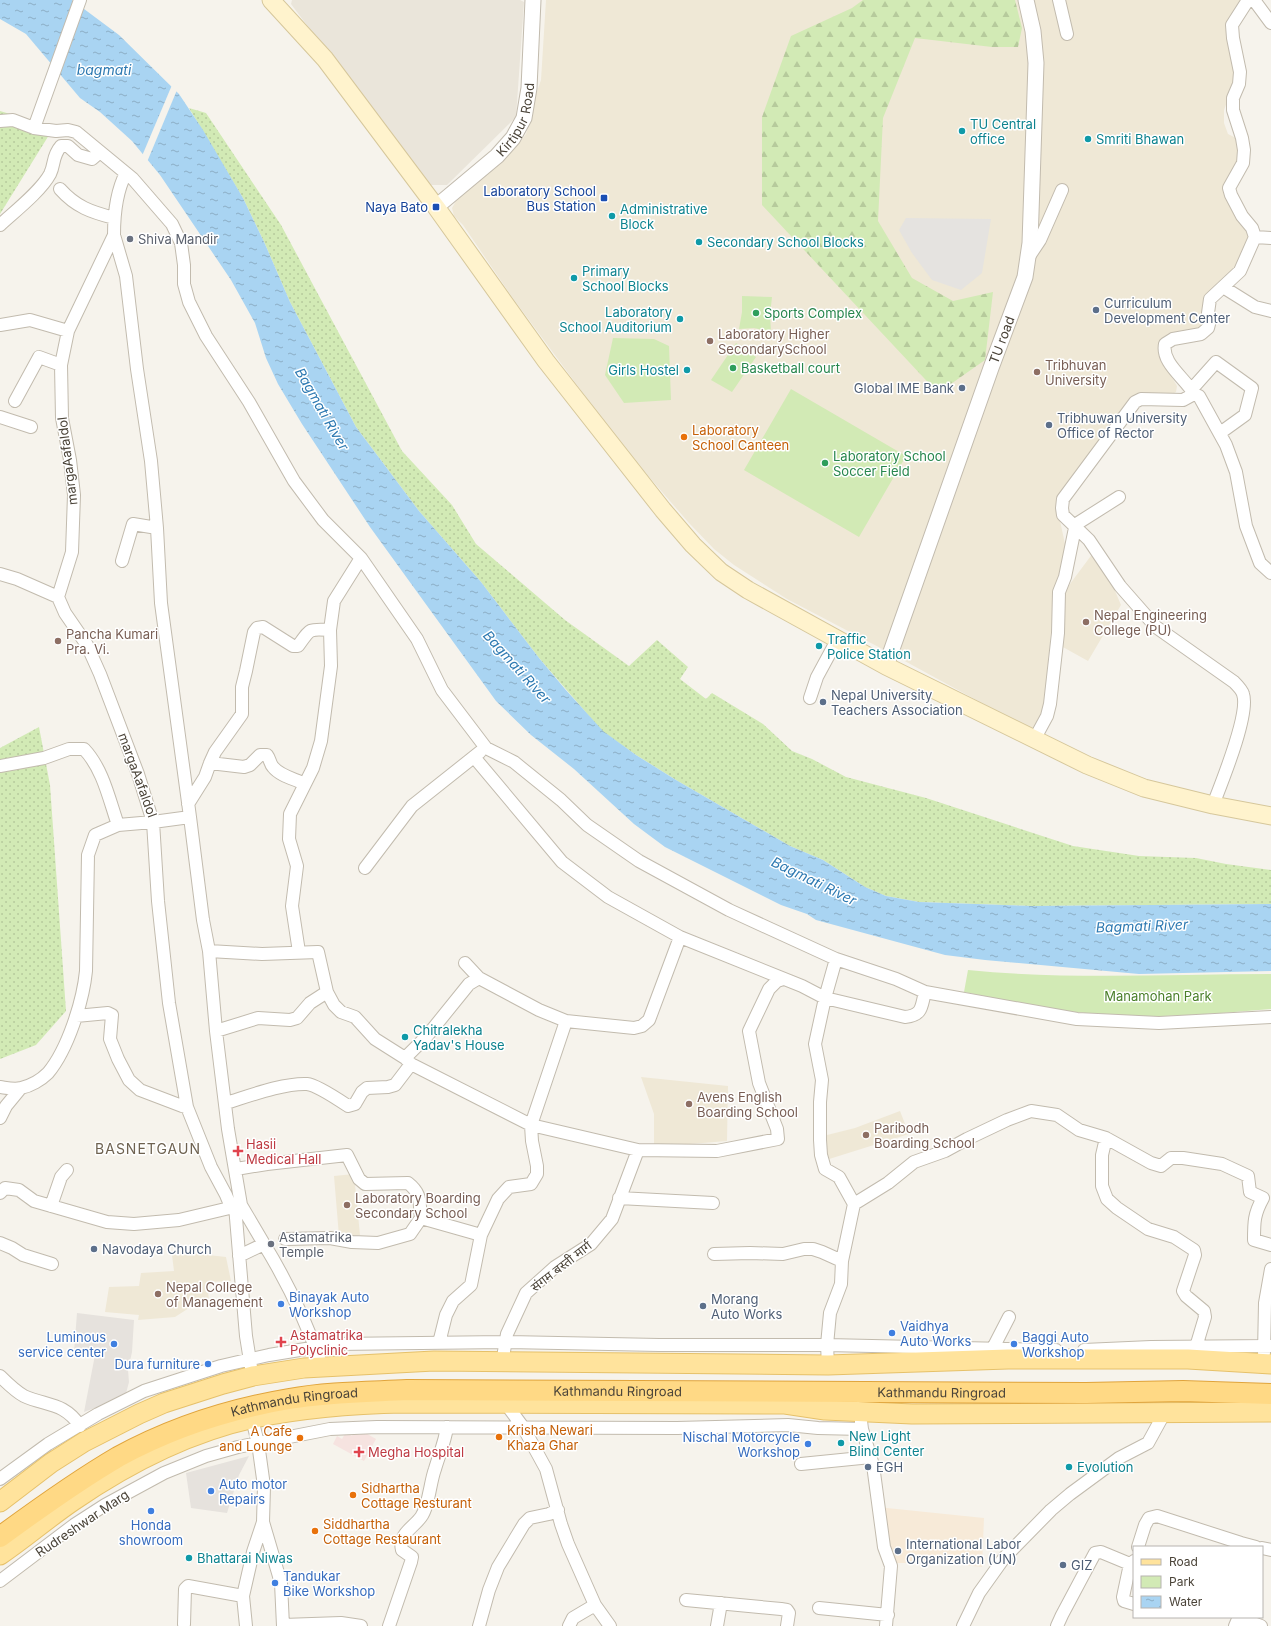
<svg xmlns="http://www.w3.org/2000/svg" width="1271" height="1626" font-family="Inter,'Noto Sans Devanagari',sans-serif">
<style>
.residential{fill:#eae5da}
.commercial{fill:#f7ead8}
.industrial{fill:#e6e2dd}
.education{fill:#efe8d6}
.medical{fill:#f6e3e0}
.grass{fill:url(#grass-dots)}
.forest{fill:url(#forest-firs)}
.park{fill:#d2eab5}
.parking{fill:#e5e3e0}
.water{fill:url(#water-ripples)}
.pier{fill:#f6f3ec}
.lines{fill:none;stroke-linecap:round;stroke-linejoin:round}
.minor-casing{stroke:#c2bbae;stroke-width:14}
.tertiary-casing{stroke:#c2bbae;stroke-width:17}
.secondary-casing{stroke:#d6c79b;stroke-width:19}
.primary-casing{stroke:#e6c16a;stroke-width:21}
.trunk-casing{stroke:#e0a43c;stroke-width:22}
.minor{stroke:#fff;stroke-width:12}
.tertiary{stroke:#fff;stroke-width:15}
.secondary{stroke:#fff3cd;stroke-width:17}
.primary{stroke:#ffe39c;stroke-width:19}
.trunk{stroke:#ffd985;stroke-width:20}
.culture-dot{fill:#0f9aa8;stroke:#fff;stroke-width:1.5}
.transit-dot{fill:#1a4fb4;stroke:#fff;stroke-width:1.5}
.worship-dot{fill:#6b7280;stroke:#fff;stroke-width:1.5}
.service-dot{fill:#5c6f8a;stroke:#fff;stroke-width:1.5}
.leisure-dot{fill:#2e9e5b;stroke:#fff;stroke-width:1.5}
.education-dot{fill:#8d6e63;stroke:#fff;stroke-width:1.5}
.food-dot{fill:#e8710a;stroke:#fff;stroke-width:1.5}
.health-dot{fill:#e0444e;stroke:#fff;stroke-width:1.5}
.shop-dot{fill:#3f7fe0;stroke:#fff;stroke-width:1.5}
.labels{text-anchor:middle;stroke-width:3;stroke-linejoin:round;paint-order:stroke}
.street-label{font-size:13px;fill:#4b4439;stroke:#fff}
.culture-label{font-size:13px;fill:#0d838f;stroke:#fff;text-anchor:start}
.transit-label{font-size:13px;fill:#164399;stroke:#fff;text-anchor:end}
.worship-label{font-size:13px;fill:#5b616d;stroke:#fff;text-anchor:start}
.service-label{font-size:13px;fill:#4e5e75;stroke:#fff;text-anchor:start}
.leisure-label{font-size:13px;fill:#27864d;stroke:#fff;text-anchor:start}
.education-label{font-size:13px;fill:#785e54;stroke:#fff;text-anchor:start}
.food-label{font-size:13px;fill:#c56008;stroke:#fff;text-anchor:start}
.park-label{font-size:13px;fill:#4a7f2a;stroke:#fff}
.health-label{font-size:13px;fill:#be3a42;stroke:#fff;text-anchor:start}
.shop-label{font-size:13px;fill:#366cbe;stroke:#fff;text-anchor:start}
.water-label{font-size:14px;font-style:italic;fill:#2e7ab2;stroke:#fff}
.neighbourhood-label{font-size:14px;letter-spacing:1px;fill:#6e6250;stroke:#fff}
</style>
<defs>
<pattern id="grass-dots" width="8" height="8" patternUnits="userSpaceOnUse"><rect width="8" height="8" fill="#d2eab5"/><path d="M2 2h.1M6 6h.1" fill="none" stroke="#b6ca9c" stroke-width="1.8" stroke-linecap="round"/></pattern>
<pattern id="forest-firs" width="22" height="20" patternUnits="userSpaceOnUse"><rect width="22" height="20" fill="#d2eab5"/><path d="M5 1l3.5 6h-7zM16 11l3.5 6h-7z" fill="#b6ca9c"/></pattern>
<pattern id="water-ripples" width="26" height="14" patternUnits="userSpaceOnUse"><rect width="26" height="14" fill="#a9d4f2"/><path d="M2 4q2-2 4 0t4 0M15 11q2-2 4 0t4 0" fill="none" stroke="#8caec5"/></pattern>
</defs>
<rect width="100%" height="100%" fill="#f6f3ec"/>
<path class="residential" d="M292,0h228l4,2 -8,115 -69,68h-20l-136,-181z"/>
<path class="commercial" d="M877,1507l107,11 -2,49 -41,-4h-44l-16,-21z"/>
<path class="industrial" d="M77,1313l57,7 -2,32 -4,18 1,12 -4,15 -41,15 11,-57 -21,-3z
M249,1456l-10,19 -12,38 -36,-5 -5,-35z"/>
<path class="education" d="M546,0h697l-8,22 -1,61 -10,27v13l4,11 6,3 6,6 3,8 -13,34 21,50 -6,25 -40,40 -1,26 -43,17 -3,5 2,9 17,29 -1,6 -5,3h-30l-85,107 9,42 1,10 -12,47 -11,113 -8,18 -145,-79 -103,-54 -53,-34 -20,-16 -25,-26 -65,-75 -47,-63 -65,-88 -49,-72 -9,-9 -2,-8 4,-7 62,-56 8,-11 5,-16 2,-15 8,-23z
M1093,553l12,14 16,38 -33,56 -27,-15 3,-54z
M641,1077l87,9 -1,55 -73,6v-33z
M900,1111l9,23 -83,26 -3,-24 32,-8z
M354,1174l6,61 -21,1 -5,-60z
M199,1254l27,3 5,24 -24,1 2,19 -20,7 -14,9 -37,3 1,-5 -34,-3 4,-25 30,-1 2,-13 33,-2 -2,-16z"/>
<path class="medical" d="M362,1431l14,8 -12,22 -31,-17 4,-8 5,3 4,-7 6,4 2,-4 6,3z"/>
<path class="grass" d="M189,108l17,5 75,112 121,226 50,54 24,39 89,76 64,46 28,-26 31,27 -8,12 26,20 6,-6 51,31 29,27 20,8 34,18 80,21 147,48 66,10 57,2 30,6 45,6v34l-238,2 -114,-4 -33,-6 -21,-9 -42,-27 -33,-14 -114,-66 -40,-25 -34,-24 -63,-73 -58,-76 -62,-71 -63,-84 -66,-125 -25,-58 -22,-46z
M0,111l54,16 -54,87z
M39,727l11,58 16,226 -30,34 -36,14v-311z"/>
<path class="forest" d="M863,0h152l7,28 -4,19h-26l-77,-9 -32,80 -5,103 34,57 41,23 40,-9 -8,68 -47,33 -176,-188v-88l29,-81 61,-28z"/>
<path class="park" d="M742,296l30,1 -2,17 1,18 -17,-4 -15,1 3,-17z
M613,338l41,1 15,7 2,54 -47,3 -19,-28z
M736,343l20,14 -24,35 -21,-12z
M791,389l115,67 -47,81 -115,-67z
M968,970c100,10 202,4 303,4v35c-58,5 -117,10 -176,5 -44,-4 -87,-13 -131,-22z"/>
<path class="parking" d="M906,218l85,1 -9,54 -21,17 -29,-10 -20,-27 -13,-23z"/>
<path class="water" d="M0,0h72l47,35 60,59 24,36 40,68 22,46 25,58 66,125 63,84 62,71 58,76 26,31 38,42 33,24 40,25 114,66 33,14 42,27 21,9 33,6 114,4 238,-2v67l-132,3 -154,-14 -40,-5 -129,-35 -9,-6 -26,-9 -116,-58 -31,-23 -60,-55 -43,-34 -35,-34 -126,-174 -68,-103 -24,-40 -12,-26 -11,-35 -24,-43 -71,-105 -28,-34 -32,-29 -20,-14 -54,-64 -26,-15z"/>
<path class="pier" d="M172,85l5,5 -30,72 -5,-6z"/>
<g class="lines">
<g class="minor-casing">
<path id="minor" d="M1059,0l8,34
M1254,0l17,23
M0,121l13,-1 21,8 22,3 12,-1 8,2 57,47 39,45 9,19 3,22v19l5,18 17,34 43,66 45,79 29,39 38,38 56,81 25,51 44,58 28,14 47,38 26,25 52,36 90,49 107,49 60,20 29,13 152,27 82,4 112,-6
M34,128l46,-128
M126,173c-10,19 -12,41 -12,62l-46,96 -7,34 1,53 8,42 4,35 -2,57 -14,45 7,16 22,32 13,29 38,100 15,48 37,-5
M60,189c16,18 31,23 54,29
M0,225c14,-13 41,-34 50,-51 5,-10 2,-18 11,-28h7l10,9 14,4 8,-7
M114,235l12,41 11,93 14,92 6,67 4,75 29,214 13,103 6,31 7,80 12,98 13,76 23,39
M1255,237l16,1
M1028,258l12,-18 22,-50
M1223,287l32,20 16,4
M0,325l30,-5 38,11
M1191,390l25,-28 36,26 -7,27 -25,18
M1194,394c-9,-16 -33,-31 -29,-50l8,-5 28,-5 7,-6 2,-8 -2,-7 2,-14 30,-28 15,-34 -3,-9 -10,-12 -11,-21 -2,-7 14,-25 1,-13 -2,-12 -9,-28v-12l6,-14 1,-12 -7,-34 -1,-13 16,-25
M15,401l24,-44 22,8
M0,417l31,10
M122,561l11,-37 24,4
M0,574l17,5 41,18
M810,698l7,-21 20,-37
M1034,740l13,-24 3,-12 8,-71 1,-41 6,-15 10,-49 3,-5 41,-26
M474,757l88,105 46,35 72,40 122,49 23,12 80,19c18,-2 16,-10 20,-25
M210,763l34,4 6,-2 10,-10h7c3,4 3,9 6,12 7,9 22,12 32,17
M0,766l44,-8 25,-9h15c19,20 25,50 34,76
M188,804l17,-27 5,-14 5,-11 27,-38v-27l4,-16 8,-39 3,-4 6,-1 30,19h5c13,-18 10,-17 32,-16
M1213,805c8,-21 37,-91 30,-111 -1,-4 -6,-9 -9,-12l-78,-55 -36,-41 -31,-46 -26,-25 -1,-7 1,-9 72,-97 6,-3 42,1 11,-6 5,2 27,49 10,27 10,54 14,37 11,10
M365,868l47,-62 68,-54
M209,951l53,3 56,-2 9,40 7,13 7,7 14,5 20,22 30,19 6,6 120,61 107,25 79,1 61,-12 -1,-10 -18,-46 -10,-52 20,-42 8,-8 6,-2
M299,952l-7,-46 5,-40 -8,-27 1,-25 23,-46 8,-27 10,-75 -1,-36 4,-29 27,-43
M465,963l14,15 60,32 27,11 68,7 8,-2 7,-6 31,-83
M76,1016l32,-3 4,2 -2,24 8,20 11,21 11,10 42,16 5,1
M216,1031l42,-13 32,2 7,-2 13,-15 17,-11
M405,1058l22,-22 42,-52 10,-6
M0,1087c7,1 15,3 21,1 9,-2 20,-8 27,-15 20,-24 35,-72 38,-102l2,-116 7,-20 23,-10 35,-3 5,79 11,102 18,104 24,60 15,28 5,12
M226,1103c23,-7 57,-20 81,-19 10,1 32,16 41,22l7,-2 7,-12 5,-4 21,-1 7,-2 16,-21
M0,1118l6,-12 14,-17
M1106,1138l-4,17v31l5,13 10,9 31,21 26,8 20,13 1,5 -12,36 3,5 18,15 1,6 -9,30
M236,1169l31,-5 80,-9 12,24 6,5 43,-1c14,11 11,19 13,35l60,17
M0,1193l5,-5 14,2 15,11 73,21 27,2 45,-4 59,-14
M619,1198l94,5
M854,1204l34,-21 26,-21 31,-11 22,-12 40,-19 24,-9 26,4 22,15 27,8 45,25 10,3 10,-8h12l39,6 26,12 2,16 13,6c-9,16 -9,24 -9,42l17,5
M51,1206l10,-29 6,-7
M235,1206l11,130 5,31
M285,1239l45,-1 22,4 26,1 32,-9 11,-16
M0,1243l12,5 11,7 29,9
M714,1254l36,-1 33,1 21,-5h9l9,3 20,9
M239,1256l25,-12c22,36 44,82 58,122
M439,1343l7,-28 7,-14 18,-16 10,-50 17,-36 11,-12 22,-3 6,-10v-8l-5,-25 -1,-16 35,-104
M993,1348l16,-31
M1084,1350l67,-3 120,-1
M1264,1353l1,-50 6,-34
M502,1363l5,-29 19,-41 29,-26 36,-23 21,-25 26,-69
M828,1365l-1,-20 3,-32 11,-29 1,-23 12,-57 -15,-27 -14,-8 -4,-14 -1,-15v-38l2,-22 -7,-36 10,-46 11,-39
M0,1376c7,7 15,15 24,20 22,10 40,6 56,30
M506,1404l17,23 23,42 15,55 7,20 27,61 15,21
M861,1421l1,8 11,36 11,82 7,19 -5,60
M801,1464l70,-7
M0,1479l48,-35 50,-30 46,-23 77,-25 48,-11 67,-11 169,-2 154,3h168l229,5
M263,1522l18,61 2,43
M1138,1547l7,-22 4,-7 8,-2 84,27 15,4
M1262,1548l9,2
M1130,1564l-7,33 1,4 10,3
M0,1581l74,-56 31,-20 59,-32 42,-17 32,-9 92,-18 47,-2 300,1 111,-3 30,3 44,1
M686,1600l95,9 6,1 2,3 -2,13
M819,1608l69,7
M184,1624l1,-35 3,-3 55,10
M283,1625l58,-2 20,3
M246,1626l-3,-30 10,-44 10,-30 1,-36 -6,-43 -6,-24
M389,1626l22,-64 1,-5 -10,-7c-4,-16 11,-22 19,-33 8,-11 9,-35 14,-48 4,-14 10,-27 12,-42
M479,1626l10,-36 9,-23 26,-43 6,-6 19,-4 9,-4
M569,1626l4,-8 22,-13
M717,1626l4,-23
M963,1626l16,-33 25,-35 47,-48 19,-16 49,-36 29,-15 17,-31
M1057,1626l5,-11 33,-62 6,-1 29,12 4,-3
M1235,1626l3,-7h4l19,7"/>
</g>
<g class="tertiary-casing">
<g id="tertiary">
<path id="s1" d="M436,207l61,-51 16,-18 11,-20 5,-30 4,-88"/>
<path id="s2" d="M886,666l105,-298 34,-91 5,-34 6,-180 -3,-32 -7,-31"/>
</g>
</g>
<g class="secondary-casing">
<path id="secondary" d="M271,0l54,59 111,148 110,154 117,149 30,35 28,27 27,18 138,76 201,99 57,23 69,17 58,11"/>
</g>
<g class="primary-casing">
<path id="primary" d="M0,1502l51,-39 33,-21 55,-28 25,-11 59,-19 30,-8 51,-8 130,-7 394,4 180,-6h180l83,5
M0,1555c25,-17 48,-37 73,-54 54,-37 117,-69 181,-83 49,-10 99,-14 150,-15l381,1 40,6 87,4 359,-2"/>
</g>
<g class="trunk-casing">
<g id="trunk">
<path id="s3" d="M0,1537c38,-28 77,-56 118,-80 53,-29 112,-48 171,-58 39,-7 79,-7 118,-9l679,3 97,-2 88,3"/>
</g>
</g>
<use href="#minor" class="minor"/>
<use href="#tertiary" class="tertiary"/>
<use href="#secondary" class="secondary"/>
<use href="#primary" class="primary"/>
<use href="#trunk" class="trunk"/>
</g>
<g class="culture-dot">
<circle cx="962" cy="131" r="4"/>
<circle cx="1088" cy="139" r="4"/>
<circle cx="612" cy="216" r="4"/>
<circle cx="699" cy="242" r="4"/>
<circle cx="574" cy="278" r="4"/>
<circle cx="680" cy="319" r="4"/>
<circle cx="687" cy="370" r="4"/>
<circle cx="819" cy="646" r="4"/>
<circle cx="405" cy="1037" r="4"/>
<circle cx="841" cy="1443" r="4"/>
<circle cx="1069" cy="1467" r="4"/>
<circle cx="189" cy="1558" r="4"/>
</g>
<g class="transit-dot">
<rect x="600" y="194" width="8" height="8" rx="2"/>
<rect x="432" y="203" width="8" height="8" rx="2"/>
</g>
<g class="worship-dot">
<circle cx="130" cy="239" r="4"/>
<circle cx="271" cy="1244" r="4"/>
</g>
<g class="service-dot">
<circle cx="1096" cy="310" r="4"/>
<circle cx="962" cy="388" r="4"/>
<circle cx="1049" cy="425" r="4"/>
<circle cx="823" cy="702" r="4"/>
<circle cx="94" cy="1249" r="4"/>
<circle cx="703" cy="1306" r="4"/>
<circle cx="868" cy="1467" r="4"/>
<circle cx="898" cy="1551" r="4"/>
<circle cx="1063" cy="1565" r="4"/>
</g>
<g class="leisure-dot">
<circle cx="756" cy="313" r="4"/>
<circle cx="733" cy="368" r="4"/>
<circle cx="825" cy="463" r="4"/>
</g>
<g class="education-dot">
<circle cx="710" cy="341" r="4"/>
<circle cx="1037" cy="372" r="4"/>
<circle cx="1086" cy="622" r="4"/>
<circle cx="58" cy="641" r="4"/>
<circle cx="689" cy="1104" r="4"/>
<circle cx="866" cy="1135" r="4"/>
<circle cx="347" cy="1205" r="4"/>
<circle cx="158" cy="1294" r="4"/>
</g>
<g class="food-dot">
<circle cx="684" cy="437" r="4"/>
<circle cx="499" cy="1437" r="4"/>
<circle cx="300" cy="1438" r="4"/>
<circle cx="353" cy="1495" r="4"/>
<circle cx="315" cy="1531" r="4"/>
</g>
<g class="health-dot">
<path d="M236 1145h4v4h4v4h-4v4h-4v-4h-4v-4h4z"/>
<path d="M279 1336h4v4h4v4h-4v4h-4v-4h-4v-4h4z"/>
<path d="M357 1446h4v4h4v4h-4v4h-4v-4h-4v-4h4z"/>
</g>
<g class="shop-dot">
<circle cx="281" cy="1304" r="4"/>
<circle cx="892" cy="1333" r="4"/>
<circle cx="114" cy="1344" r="4"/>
<circle cx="1014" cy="1344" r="4"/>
<circle cx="208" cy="1364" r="4"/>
<circle cx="808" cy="1444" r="4"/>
<circle cx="211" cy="1491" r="4"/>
<circle cx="151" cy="1511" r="4"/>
<circle cx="275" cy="1583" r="4"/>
</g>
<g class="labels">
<g class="street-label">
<text dy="5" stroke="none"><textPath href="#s1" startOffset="122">Kirtipur Road</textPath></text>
<text dy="5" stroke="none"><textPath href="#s2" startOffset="346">TU road</textPath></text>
<text transform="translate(67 461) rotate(-97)" y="5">margaAafaldol</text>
<text transform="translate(138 775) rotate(70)" y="5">margaAafaldol</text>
<text transform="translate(561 1266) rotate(-38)" y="5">संगम बस्ती मार्ग</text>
<text dy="5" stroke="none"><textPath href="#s3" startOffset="653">Kathmandu Ringroad</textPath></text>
<text dy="5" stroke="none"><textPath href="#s3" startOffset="977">Kathmandu Ringroad</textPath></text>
<text dy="5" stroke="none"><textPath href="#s3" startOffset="329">Kathmandu Ringroad</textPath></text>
<text transform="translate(82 1523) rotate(-34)" y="5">Rudreshwar Marg</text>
</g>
<g class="culture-label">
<text x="970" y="129">TU Central<tspan x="970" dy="15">office</tspan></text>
<text x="1096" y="144">Smriti Bhawan</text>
<text x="620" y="214">Administrative<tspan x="620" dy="15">Block</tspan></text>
<text x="707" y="247">Secondary School Blocks</text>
<text x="582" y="276">Primary<tspan x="582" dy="15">School Blocks</tspan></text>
<text x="672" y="317" text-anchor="end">Laboratory<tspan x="672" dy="15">School Auditorium</tspan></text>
<text x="679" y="375" text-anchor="end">Girls Hostel</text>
<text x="827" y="644">Traffic<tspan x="827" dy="15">Police Station</tspan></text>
<text x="413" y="1035">Chitralekha<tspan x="413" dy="15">Yadav's House</tspan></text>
<text x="849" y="1441">New Light<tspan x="849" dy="15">Blind Center</tspan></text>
<text x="1077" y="1472">Evolution</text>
<text x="197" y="1563">Bhattarai Niwas</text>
</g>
<g class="transit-label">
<text x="596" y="196">Laboratory School<tspan x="596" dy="15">Bus Station</tspan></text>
<text x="428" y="212">Naya Bato</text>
</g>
<g class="worship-label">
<text x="138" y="244">Shiva Mandir</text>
<text x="279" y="1242">Astamatrika<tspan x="279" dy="15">Temple</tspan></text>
</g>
<g class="service-label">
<text x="1104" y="308">Curriculum<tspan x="1104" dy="15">Development Center</tspan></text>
<text x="954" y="393" text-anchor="end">Global IME Bank</text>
<text x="1057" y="423">Tribhuwan University<tspan x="1057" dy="15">Office of Rector</tspan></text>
<text x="831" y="700">Nepal University<tspan x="831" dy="15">Teachers Association</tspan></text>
<text x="102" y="1254">Navodaya Church</text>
<text x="711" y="1304">Morang<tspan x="711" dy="15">Auto Works</tspan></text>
<text x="876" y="1472">EGH</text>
<text x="906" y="1549">International Labor<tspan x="906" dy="15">Organization (UN)</tspan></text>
<text x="1071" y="1570">GIZ</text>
</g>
<g class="leisure-label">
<text x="764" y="318">Sports Complex</text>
<text x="741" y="373">Basketball court</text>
<text x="833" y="461">Laboratory School<tspan x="833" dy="15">Soccer Field</tspan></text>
</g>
<g class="education-label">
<text x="718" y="339">Laboratory Higher<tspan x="718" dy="15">SecondarySchool</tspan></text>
<text x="1045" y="370">Tribhuvan<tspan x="1045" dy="15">University</tspan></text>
<text x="1094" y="620">Nepal Engineering<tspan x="1094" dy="15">College (PU)</tspan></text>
<text x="66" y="639">Pancha Kumari<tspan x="66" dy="15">Pra. Vi.</tspan></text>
<text x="697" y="1102">Avens English<tspan x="697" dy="15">Boarding School</tspan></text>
<text x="874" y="1133">Paribodh<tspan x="874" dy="15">Boarding School</tspan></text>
<text x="355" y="1203">Laboratory Boarding<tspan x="355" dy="15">Secondary School</tspan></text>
<text x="166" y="1292">Nepal College<tspan x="166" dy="15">of Management</tspan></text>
</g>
<g class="food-label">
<text x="692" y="435">Laboratory<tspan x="692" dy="15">School Canteen</tspan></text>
<text x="507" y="1435">Krisha Newari<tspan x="507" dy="15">Khaza Ghar</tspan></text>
<text x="292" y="1436" text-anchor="end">A Cafe<tspan x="292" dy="15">and Lounge</tspan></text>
<text x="361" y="1493">Sidhartha<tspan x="361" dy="15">Cottage Resturant</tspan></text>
<text x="323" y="1529">Siddhartha<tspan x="323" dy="15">Cottage Restaurant</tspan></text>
</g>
<g class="park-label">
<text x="1158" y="1001">Manamohan Park</text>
</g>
<g class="health-label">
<text x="246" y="1149">Hasii<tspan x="246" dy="15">Medical Hall</tspan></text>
<text x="290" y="1340">Astamatrika<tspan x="290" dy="15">Polyclinic</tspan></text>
<text x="368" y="1457">Megha Hospital</text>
</g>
<g class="shop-label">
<text x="289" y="1302">Binayak Auto<tspan x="289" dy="15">Workshop</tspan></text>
<text x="900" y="1331">Vaidhya<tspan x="900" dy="15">Auto Works</tspan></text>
<text x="106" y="1342" text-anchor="end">Luminous<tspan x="106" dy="15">service center</tspan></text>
<text x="1022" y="1342">Baggi Auto<tspan x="1022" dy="15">Workshop</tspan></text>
<text x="200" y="1369" text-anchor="end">Dura furniture</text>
<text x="800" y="1442" text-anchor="end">Nischal Motorcycle<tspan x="800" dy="15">Workshop</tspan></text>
<text x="219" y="1489">Auto motor<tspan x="219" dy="15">Repairs</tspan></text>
<text x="151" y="1530" text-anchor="middle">Honda<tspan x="151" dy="15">showroom</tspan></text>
<text x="283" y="1581">Tandukar<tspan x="283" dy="15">Bike Workshop</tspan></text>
</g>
<g class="water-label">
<text x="104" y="75">bagmati</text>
<text transform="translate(322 409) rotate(60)" y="5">Bagmati River</text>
<text transform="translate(517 667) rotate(48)" y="5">Bagmati River</text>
<text transform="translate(814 881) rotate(26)" y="5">Bagmati River</text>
<text transform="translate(1142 926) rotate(-2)" y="5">Bagmati River</text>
</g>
<g class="neighbourhood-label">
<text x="148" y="1154">BASNETGAUN</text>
</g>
</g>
<rect x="1133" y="1546" width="130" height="72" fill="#ffffff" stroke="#b7b4b0"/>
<rect x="1141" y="1559" width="20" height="6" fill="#ffe39c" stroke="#b7b4b0"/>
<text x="1169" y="1566" font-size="12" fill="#4b4439">Road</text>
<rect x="1141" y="1576" width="20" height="12" fill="#d2eab5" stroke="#b7b4b0"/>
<text x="1169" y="1586" font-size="12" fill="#4b4439">Park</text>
<rect x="1141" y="1596" width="20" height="12" fill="url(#water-ripples)" stroke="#b7b4b0"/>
<text x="1169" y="1606" font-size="12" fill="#4b4439">Water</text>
</svg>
